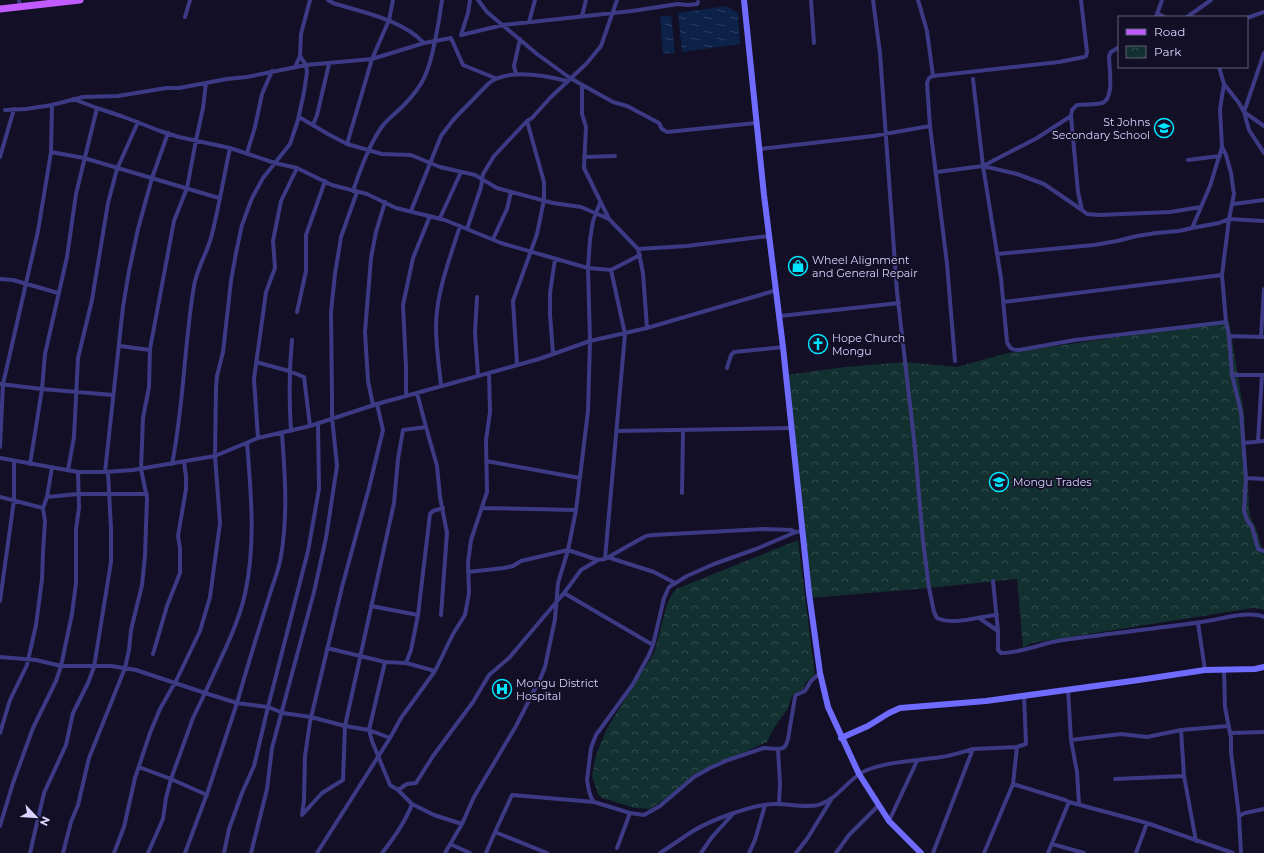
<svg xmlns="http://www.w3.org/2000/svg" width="1264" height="853" font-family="Montserrat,sans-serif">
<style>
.park{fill:url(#park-crowns)}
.water{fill:url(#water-ripples)}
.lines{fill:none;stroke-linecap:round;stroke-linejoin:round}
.street{stroke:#3d3a85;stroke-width:4}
.secondary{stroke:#6f6bff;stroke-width:6}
.primary{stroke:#c25bff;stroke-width:7}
.labels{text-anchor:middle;stroke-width:3.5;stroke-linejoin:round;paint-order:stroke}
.poi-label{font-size:11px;fill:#d9d4ff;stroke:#130f26;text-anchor:start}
</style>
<defs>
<pattern id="park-crowns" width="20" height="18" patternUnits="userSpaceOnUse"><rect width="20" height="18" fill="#12302f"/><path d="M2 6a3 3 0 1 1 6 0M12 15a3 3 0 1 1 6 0" fill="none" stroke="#344d4e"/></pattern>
<pattern id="water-ripples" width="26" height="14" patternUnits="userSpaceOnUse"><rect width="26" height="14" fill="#0c2248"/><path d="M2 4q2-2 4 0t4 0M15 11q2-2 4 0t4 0" fill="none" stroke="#2f4163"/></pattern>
</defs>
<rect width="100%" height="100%" fill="#130f26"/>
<path class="park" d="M1229,321l15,92 5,94 1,9 6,12 8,28v54l-3,-1 -8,-1 -221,35 -9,5 -6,-69 -89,9 -118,10 -24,-223 59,-8 61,-5 51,5 51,-14z
M798,540l17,136 -9,6 -3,7 -11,7 -5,14 -13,18 -7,14 -72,32 -25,22 -20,13 -15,-1 -33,-10 -4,-4 -6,-18 4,-21 11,-27 47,-75 13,-49 5,-10 4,-5z"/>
<path class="water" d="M726,6l12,7 2,31 -58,8 -4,-39z
M660,16h11l4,37 -12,1z"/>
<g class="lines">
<path class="street" d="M19,0l1,7
M328,0l5,3c29,9 70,17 91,40
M470,0l-2,13 -7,22 42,-10 129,-14 46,-7 10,1 9,-1 1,-2
M478,0l9,12 50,42 33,24 43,24 14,4 32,17 3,6 5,3 89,-9
M811,0l3,43
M873,0l7,53 17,239 18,156 8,93 6,47 5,24 3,6c18,8 42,-2 60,-3
M918,0l9,31 6,45
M1157,13l7,4
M582,16l4,-16
M185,17l5,-17
M1156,17l6,-17
M1187,17l24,-17
M1247,18l17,-6
M529,22l6,-22
M1119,47l-8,5 -2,4c0,11 6,43 -7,47 -7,2 -17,1 -25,2l-5,5 -1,6 7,76 4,18 5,4 12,1 71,-3 31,-5
M1264,53l-20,59 5,18 15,23
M295,67l5,-11
M1219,67l5,17 15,19 5,9 20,14
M516,74l-2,-8 6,-27
M973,79l10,87 18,112 6,64c3,6 4,8 12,8l56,-10 151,-18
M582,86v28l4,13 -2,41 25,51 29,30 5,24 4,55
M73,99l24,9 27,9 36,14 19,6 51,11 45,15 22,5 35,17 35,9 29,14 49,12 56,23 87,25 23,2 29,-15
M97,108l-21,86 -9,63 -22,97 -3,35 71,6
M5,110l21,-1 26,-4 31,-8 35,-1 48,-8h13l48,-9 20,-2 59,-12 66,-6 52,-16 11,-2 4,-21 3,-20
M299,117l29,17 19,10 35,10 29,1 29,12 35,8 22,13 56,15 28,4 28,12
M313,125l4,-10 12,-51
M347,144l25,-85 17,-39 4,-20
M1222,147l4,8 5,18 3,21 -5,25 -7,56 4,47 3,14 3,39 9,37 5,66 -2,33 3,9 5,7 6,22 6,2
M760,149l113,-13 57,-10
M51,152l1,-47
M247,153l8,-26 7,-33 10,-23
M0,157l14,-48
M584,157l31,-1
M1188,160l32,-4
M983,166l34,8 27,10 38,26
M937,172l46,-6 54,-28 34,-22
M353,191c7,-20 16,-46 28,-63 6,-9 14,-14 22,-22 21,-21 26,-35 32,-65l16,-3 12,27 32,13
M1233,204l31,-4
M411,211l30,-75 13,-17 35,-36c20,-15 55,-8 78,-2
M440,218l21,-46
M1192,228l27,-5 10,-4 35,2
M467,229l14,-42 2,-13 11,-18 33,-35 5,-3 18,-20 37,-35 14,-17 16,-46
M493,239l14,-30 4,-17
M638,249l49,-3 82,-10
M997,254l97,-9 23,-4 20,-5 19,-3 23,-2 13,-3 18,-42 12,-39 -2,-38 4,-25
M0,279l13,1 45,13
M477,297l-2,36 3,42
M1003,302l219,-27
M297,312l9,-41v-36l19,-54
M780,316l119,-13
M1229,336l35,1
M1261,337l3,-48
M120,346l30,4
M553,353l-3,-38v-22l5,-34
M955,361l-8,-97 -17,-138 -3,-43 2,-5 4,-2 126,-14 25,-5 2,-1 1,-4 -6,-52
M256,362l33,9 15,6 6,49
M517,364l-4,-63 24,-67 7,-34v-18l-17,-61
M727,368l4,-13 3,-3 49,-5
M1232,375h32
M0,384l42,5 -12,75
M441,385c-2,-19 -5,-38 -5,-58 0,-34 14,-69 24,-101
M406,396v-29l-3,-62 10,-47 17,-42
M377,404l6,26 -14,58 -27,99 -32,135 -5,34 -1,44 -2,15 20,-22 21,-13 2,-54 49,-223 4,-44 5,-29 23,-3 -9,-34
M373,405l-5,-24 -3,-49 6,-74 5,-26 9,-30
M426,427l11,39 3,31 7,36 -6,82
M291,431c-2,-31 -2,-61 1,-91
M616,431l175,-3
M282,434c3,40 6,81 -1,122 -2,14 -8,27 -12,41 -11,35 -22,70 -32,106l31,4 40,-156 11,-62 -1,-66
M258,438l-4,-59 12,-87 9,-24 -2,-27 8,-40 16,-33
M1258,441l4,-66
M1243,443l21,-2
M0,447l3,-63 35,-153 13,-79 33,6 135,40
M0,458l78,14h27l28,-2 82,-14 43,-18 52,-12 67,-22 162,-45 51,-18 57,-13 130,-38
M486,461l94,17
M172,464c12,-59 12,-119 22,-178 3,-19 14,-34 18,-52 7,-28 12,-58 18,-86
M68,470l6,-33 4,-79 14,-58 16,-97 9,-34 21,-47
M105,472l18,-165 6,-36 9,-42 14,-51 16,-45
M1246,478l18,1
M682,493l1,-63
M0,497l43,11
M47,497l5,-30
M482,508l94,2
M803,531l-7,1 -40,17 -42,15 -27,12 -18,11 -5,11 -11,47 -4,10 -16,29 -37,51 -5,13 -4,32 2,11 2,6 3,5 36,11 14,2 16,-9 34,-29 16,-9 18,-8 36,-12 14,1 5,-1 3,-3 2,-6 7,-42 1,-2 9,-4 6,-10 9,-8
M607,557l47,15 21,11
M605,559l20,-225 -14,-64
M468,572l36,-4 9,-2 8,-5 47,-11 30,10
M993,581l5,50v19l3,3c20,0 36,-8 56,-12 48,-7 96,-12 144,-19 18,-2 47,-12 63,-5
M564,593l89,52
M0,601l14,-101v-39
M371,606l47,9
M979,618l19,13
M1198,623l7,47
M327,648l58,14 21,1
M153,654l14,-48 13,-33v-25l-2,-12 8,-47v-12l-2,-15
M0,657l36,3 25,6h50l25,4 69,23 -12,25 -22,61 36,16
M385,662l-16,68 3,11 18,44 8,5 9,-6 9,-1 17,-27 40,-54 16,-27 20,-17 55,-65 17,-23 17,-10 7,-1 30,-17 11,-6 7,-1 112,-6 26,1 5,2
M1224,670l1,37 6,31v14l8,64 2,37
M435,671l-29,-8 5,-13 7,-35 12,-101 3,-3 10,-3
M1068,689l3,51 6,32 2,32
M0,733l10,-33 17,-35 9,-40 6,-46 1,-27 2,-31 -2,-13 4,-11 31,-3h69
M1230,733l34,-1
M1071,740l50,-6 26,3 34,-7
M778,749l2,35 -1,20
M139,767l32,12 -5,19 -3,21 -15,34
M1115,779l69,-3
M1013,784l52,16 4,2 78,21 86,30
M398,790l14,14 22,11 28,9
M1239,816l6,-3 19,-4
M889,821l28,-60
M0,826l13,-43 20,-55 23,-47 5,-15 11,-52 4,-31v-54l3,-21 -1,-36
M495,832l52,21
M1196,841l-12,-65 -3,-46 47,-4
M450,844l20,9
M1052,844l32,9
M617,848l13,-35
M30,853l14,-60 22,-48 7,-32 15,-30 6,-16 17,-105v-33l-3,-57
M63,853l8,-31 7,-17 11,-47 36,-90 4,-18 2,-20 11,-45 3,-29 2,-58 -6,-29 2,-51 6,-31 1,-38 24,-128 13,-33 9,-48 7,-32 3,-25
M114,853l10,-26 11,-49 15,-45 10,-24 17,-30 23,-48 10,-34 10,-74 -5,-67 1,-68 1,-12 6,-24 8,-71 5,-28 6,-28 10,-27 11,-20 27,-34 8,-24 6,-28 3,-20 -1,-7 -6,-9 1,-22 9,-34
M185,853l23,-62 29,-88 -32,-10c14,-32 32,-64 40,-99 11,-50 6,-101 2,-151
M224,853l5,-24 13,-36 12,-27 14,-59 15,6 28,4 34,9 24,4 21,8 11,-20 34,-47 18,-37 12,-19 4,-22 -1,-31 3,-22 16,-48 -1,-52 4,-28 -1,-39
M251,853l16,-64 5,-41 42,-156 12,-54 11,-72 -5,-49v-20l-1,-85 4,-38 6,-37 16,-45
M317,853l73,-115
M382,853c12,-15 23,-30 30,-49
M445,853l17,-29 12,-27 42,-71 25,-49 4,-10 10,-48 3,-36 10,-33 8,-40 12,-99 2,-70 -2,-73 2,-28 3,-19 7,-18
M486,853l9,-21 17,-37 82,7
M660,853c11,-7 22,-15 33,-22 18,-11 58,-26 80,-27 13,-1 36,5 48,0 18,-6 28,-27 46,-34 24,-9 49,-9 74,-13 11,-1 21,-5 32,-8
M701,853l11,-16 20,-22
M749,853l6,-13 10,-35
M796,853l11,-14 24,-39
M836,853l13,-18 29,-29
M933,853l40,-104 44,-2
M984,853l29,-69 4,-37 9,-3 -2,-49
M1048,853l21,-51
M1136,853l11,-30"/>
<path class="secondary" d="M744,0l20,195 19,152 26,246 11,80 8,34 31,67 30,47 32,32
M841,738l27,-12 21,-13 11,-5 86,-7 153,-21 66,-10 50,-1 9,-2"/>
<path class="primary" d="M0,9l80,-9"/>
</g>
<defs>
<g id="school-ring" transform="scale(1)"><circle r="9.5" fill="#130f26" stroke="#00e5ff" stroke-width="1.5"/><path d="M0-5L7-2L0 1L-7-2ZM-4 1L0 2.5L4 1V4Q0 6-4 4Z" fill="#00e5ff"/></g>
<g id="shop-ring" transform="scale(1)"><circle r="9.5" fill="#130f26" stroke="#00e5ff" stroke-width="1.5"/><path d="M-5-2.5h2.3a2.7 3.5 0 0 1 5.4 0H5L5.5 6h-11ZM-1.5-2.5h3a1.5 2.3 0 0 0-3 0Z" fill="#00e5ff"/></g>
<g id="church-ring" transform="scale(1)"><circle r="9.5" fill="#130f26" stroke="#00e5ff" stroke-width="1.5"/><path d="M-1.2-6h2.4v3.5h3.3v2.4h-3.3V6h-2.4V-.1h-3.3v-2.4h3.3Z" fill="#00e5ff"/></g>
<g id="university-ring" transform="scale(1)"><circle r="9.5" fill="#130f26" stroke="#00e5ff" stroke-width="1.5"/><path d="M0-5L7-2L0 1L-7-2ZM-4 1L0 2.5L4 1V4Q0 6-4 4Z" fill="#00e5ff"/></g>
<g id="hospital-ring" transform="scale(1)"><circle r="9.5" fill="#130f26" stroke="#00e5ff" stroke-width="1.5"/><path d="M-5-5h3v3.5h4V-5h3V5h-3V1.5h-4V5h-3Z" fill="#00e5ff"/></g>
</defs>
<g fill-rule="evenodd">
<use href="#school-ring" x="1164" y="128"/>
<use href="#shop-ring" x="798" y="266"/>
<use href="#church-ring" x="818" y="344"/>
<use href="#university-ring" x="999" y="482"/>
<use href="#hospital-ring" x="502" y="689"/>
</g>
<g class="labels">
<g class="poi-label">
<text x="1150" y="126" text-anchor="end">St Johns<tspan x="1150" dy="13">Secondary School</tspan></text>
<text x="812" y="264">Wheel Alignment<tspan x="812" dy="13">and General Repair</tspan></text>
<text x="832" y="342">Hope Church<tspan x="832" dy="13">Mongu</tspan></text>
<text x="1013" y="486">Mongu Trades</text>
<text x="516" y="687">Mongu District<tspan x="516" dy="13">Hospital</tspan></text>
</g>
</g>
<rect x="1118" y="16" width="130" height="52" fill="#130f26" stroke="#625e7d"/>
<rect x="1126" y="29" width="20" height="6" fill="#c25bff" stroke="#625e7d"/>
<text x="1154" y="36" font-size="12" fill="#d9d4ff">Road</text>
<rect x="1126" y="46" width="20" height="12" fill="url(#park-crowns)" stroke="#625e7d"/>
<text x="1154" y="56" font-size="12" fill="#d9d4ff">Park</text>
<g transform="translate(36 817) rotate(115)" stroke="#130f26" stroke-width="3" paint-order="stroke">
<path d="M0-3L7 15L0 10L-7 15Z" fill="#d9d4ff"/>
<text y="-6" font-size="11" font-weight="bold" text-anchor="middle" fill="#d9d4ff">N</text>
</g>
</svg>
